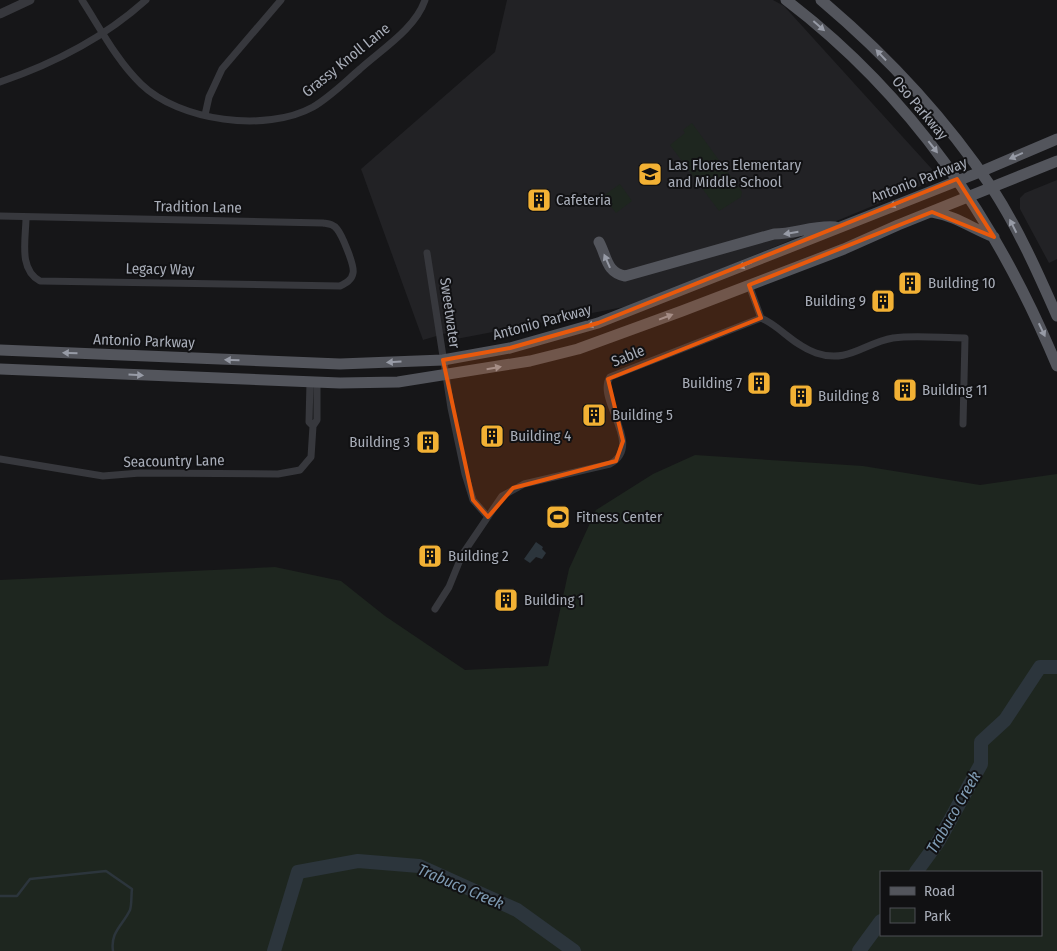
<svg xmlns="http://www.w3.org/2000/svg" width="1057" height="951" font-family="'Fira Sans Condensed',sans-serif">
<style>
.built{fill:#222225}
.green{fill:#1e261f;fill-rule:evenodd}
.water{fill:#2c353c}
.lines{fill:none;stroke-linecap:round;stroke-linejoin:round}
.stream{stroke:#2c353c;stroke-width:2.5}
.river{stroke:#2c353c;stroke-width:14}
.minor{stroke:#37383d;stroke-width:7}
.tertiary{stroke:#37383d;stroke-width:9}
.primary{stroke:#53555c;stroke-width:11}
.oneway{fill:#979ba6}
.marked{fill:#e8590c;fill-opacity:0.2;stroke:#e8590c;stroke-width:4;stroke-linejoin:round}
.labels{text-anchor:middle;stroke-width:4;stroke-linejoin:round;paint-order:stroke}
.street-label{font-size:15px;fill:#a8adb8;stroke:#111113}
.poi-label{font-size:15px;fill:#a8adb8;stroke:#111113;text-anchor:start}
.water-label{font-size:16px;font-style:italic;fill:#7f9bb3;stroke:#111113}
</style>
<rect width="100%" height="100%" fill="#161618"/>
<path class="built" d="M507,0h266l11,6 156,172 -306,127 -178,34 -6,-7 -27,8 -62,-171 134,-117z
M1057,180v79l-8,4 -29,-54v-11l5,-5z"/>
<path class="green" d="M692,123l50,69 -1,5 -22,14 -49,-66 15,-12 -2,-3z
M620,184l12,17 -16,12 -13,-17z
M695,455l168,11 117,19 77,-11v477h-1057v-371l275,-13 66,14 44,35 80,54 83,-4 21,-97 27,-59 57,-36zM881,872h160v63h-160z"/>
<path class="water" d="M536,542l7,5 -1,2 4,4 -4,6 -6,-2 -6,6 -6,-4z"/>
<g class="lines">
<path class="stream" d="M0,896h17l13,-17 76,-8 26,18c-1,6 0,15 -2,21 -7,15 -20,22 -17,41"/>
<path class="river" d="M916,872l22,-30 43,-78v-22l24,-22 35,-53h17
M274,951l24,-79 60,-11 61,5 98,44 57,41
M859,951l22,-30"/>
<path class="minor" d="M82,0c18,28 35,61 59,84 38,37 125,49 172,23 17,-10 32,-25 47,-38 22,-20 55,-40 65,-69
M0,82c53,-18 104,-44 146,-82
M205,115l4,-18 13,-28 59,-69
M0,216l323,7c6,1 10,1 14,6 5,6 18,37 16,44 -1,7 -7,10 -13,13l-300,-5c-22,-12 -14,-42 -14,-64
M427,253l24,155 14,66 8,26 15,17
M749,285l12,33
M310,382l-1,40 4,4
M0,459l103,17 37,-3 138,1 22,-4 11,-13 2,-31 4,-6v-37
M435,609l14,-22 13,-32 40,-59 22,-12 86,-20c35,-19 -15,-64 0,-87l151,-59c19,8 32,27 55,35 32,11 48,-10 77,-15 23,-3 49,0 72,0l-2,86"/>
<path class="tertiary" d="M0,14l30,-14"/>
<path class="primary" d="M786,0c126,96 210,220 271,366
M821,0c64,54 124,118 171,188 26,40 46,85 65,128
M932,212c24,4 41,17 62,25
M599,242c8,15 7,30 26,34l149,-42c21,0 40,-9 61,-7
M0,350l340,14 103,-4 67,-12 88,-25 382,-151 77,-33
M0,369l340,14 58,-1 132,-21 48,-12 104,-38 162,-62 54,-24 159,-64"/>
</g>
<defs><path id="oneway-solid" d="M-6-.8H1V-3.2L6.5 0L1 3.2V.8H-6Z" transform="scale(1.25)"/></defs>
<g class="oneway">
<use href="#oneway-solid" transform="translate(819 26) rotate(41)"/>
<use href="#oneway-solid" transform="translate(881 55) rotate(-133)"/>
<use href="#oneway-solid" transform="translate(933 147) rotate(52)"/>
<use href="#oneway-solid" transform="translate(1016 156) rotate(156)"/>
<use href="#oneway-solid" transform="translate(896 204) rotate(158)"/>
<use href="#oneway-solid" transform="translate(1013 226) rotate(-117)"/>
<use href="#oneway-solid" transform="translate(791 233) rotate(171)"/>
<use href="#oneway-solid" transform="translate(607 261) rotate(-114)"/>
<use href="#oneway-solid" transform="translate(745 265) rotate(158)"/>
<use href="#oneway-solid" transform="translate(666 317) rotate(-21)"/>
<use href="#oneway-solid" transform="translate(594 324) rotate(162)"/>
<use href="#oneway-solid" transform="translate(1042 330) rotate(65)"/>
<use href="#oneway-solid" transform="translate(70 353) rotate(-178)"/>
<use href="#oneway-solid" transform="translate(232 360) rotate(-178)"/>
<use href="#oneway-solid" transform="translate(394 362) rotate(177)"/>
<use href="#oneway-solid" transform="translate(494 368) rotate(-10)"/>
<use href="#oneway-solid" transform="translate(136 375) rotate(3)"/>
</g>
<path class="marked" d="M957,179l37,58 -62,-25 -183,73 12,33 -153,61 15,62 -7,20 -103,27 -25,29 -15,-17 -30,-140 67,-12 88,-25z"/>
<defs>
<g id="school-square" transform="scale(1.25)"><rect x="-9" y="-9" width="18" height="18" rx="4" fill="#f2b134" stroke="#111113"/><path d="M0-5L7-2L0 1L-7-2ZM-4 1L0 2.5L4 1V4Q0 6-4 4Z" fill="#111"/></g>
<g id="building-square" transform="scale(1.25)"><rect x="-9" y="-9" width="18" height="18" rx="4" fill="#f2b134" stroke="#111113"/><path d="M-4-6H4V6H1V3H-1V6H-4ZM-2.5-4.3h1.7v1.8h-1.7ZM.8-4.3h1.7v1.8H.8ZM-2.5-1h1.7V.8h-1.7ZM.8-1h1.7V.8H.8Z" fill="#111"/></g>
<g id="stadium-square" transform="scale(1.25)"><rect x="-9" y="-9" width="18" height="18" rx="4" fill="#f2b134" stroke="#111113"/><path d="M0-5a6.5 5 0 1 0 0 10a6.5 5 0 1 0 0-10ZM-3.5-1.8h7v3.6h-7Z" fill="#111"/></g>
</defs>
<g fill-rule="evenodd">
<use href="#school-square" x="650" y="174"/>
<use href="#building-square" x="539" y="200"/>
<use href="#building-square" x="910" y="283"/>
<use href="#building-square" x="883" y="301"/>
<use href="#building-square" x="759" y="383"/>
<use href="#building-square" x="905" y="390"/>
<use href="#building-square" x="801" y="396"/>
<use href="#building-square" x="594" y="415"/>
<use href="#building-square" x="492" y="436"/>
<use href="#building-square" x="428" y="442"/>
<use href="#stadium-square" x="558" y="517"/>
<use href="#building-square" x="430" y="556"/>
<use href="#building-square" x="506" y="600"/>
</g>
<g class="labels">
<g class="street-label">
<text transform="translate(346 60) rotate(-39)" y="5">Grassy Knoll Lane</text>
<text transform="translate(920 108) rotate(50)" y="5">Oso Parkway</text>
<text transform="translate(919 180) rotate(-21)" y="5">Antonio Parkway</text>
<text transform="translate(198 207) rotate(1)" y="5">Tradition Lane</text>
<text transform="translate(160 269) rotate(1)" y="5">Legacy Way</text>
<text transform="translate(450 313) rotate(82)" y="5">Sweetwater</text>
<text transform="translate(542 322) rotate(-15)" y="5">Antonio Parkway</text>
<text transform="translate(144 341) rotate(2)" y="5">Antonio Parkway</text>
<text transform="translate(628 356) rotate(-22)" y="5">Sable</text>
<text transform="translate(174 461) rotate(-1)" y="5">Seacountry Lane</text>
</g>
<g class="poi-label">
<text x="668" y="170">Las Flores Elementary<tspan x="668" dy="17">and Middle School</tspan></text>
<text x="556" y="205">Cafeteria</text>
<text x="928" y="288">Building 10</text>
<text x="866" y="306" text-anchor="end">Building 9</text>
<text x="742" y="388" text-anchor="end">Building 7</text>
<text x="922" y="395">Building 11</text>
<text x="818" y="401">Building 8</text>
<text x="612" y="420">Building 5</text>
<text x="510" y="441">Building 4</text>
<text x="410" y="447" text-anchor="end">Building 3</text>
<text x="576" y="522">Fitness Center</text>
<text x="448" y="561">Building 2</text>
<text x="524" y="605">Building 1</text>
</g>
<g class="water-label">
<text transform="translate(953 812) rotate(-60)" y="6">Trabuco Creek</text>
<text transform="translate(461 886) rotate(23)" y="6">Trabuco Creek</text>
</g>
</g>
<rect x="880" y="871" width="162" height="65" fill="#111113" stroke="#4d4f55"/>
<rect x="890" y="887" width="25" height="8" fill="#53555c" stroke="#4d4f55"/>
<text x="924" y="896" font-size="15" fill="#a8adb8">Road</text>
<rect x="890" y="908" width="25" height="15" fill="#1e261f" stroke="#4d4f55"/>
<text x="924" y="921" font-size="15" fill="#a8adb8">Park</text>
</svg>
